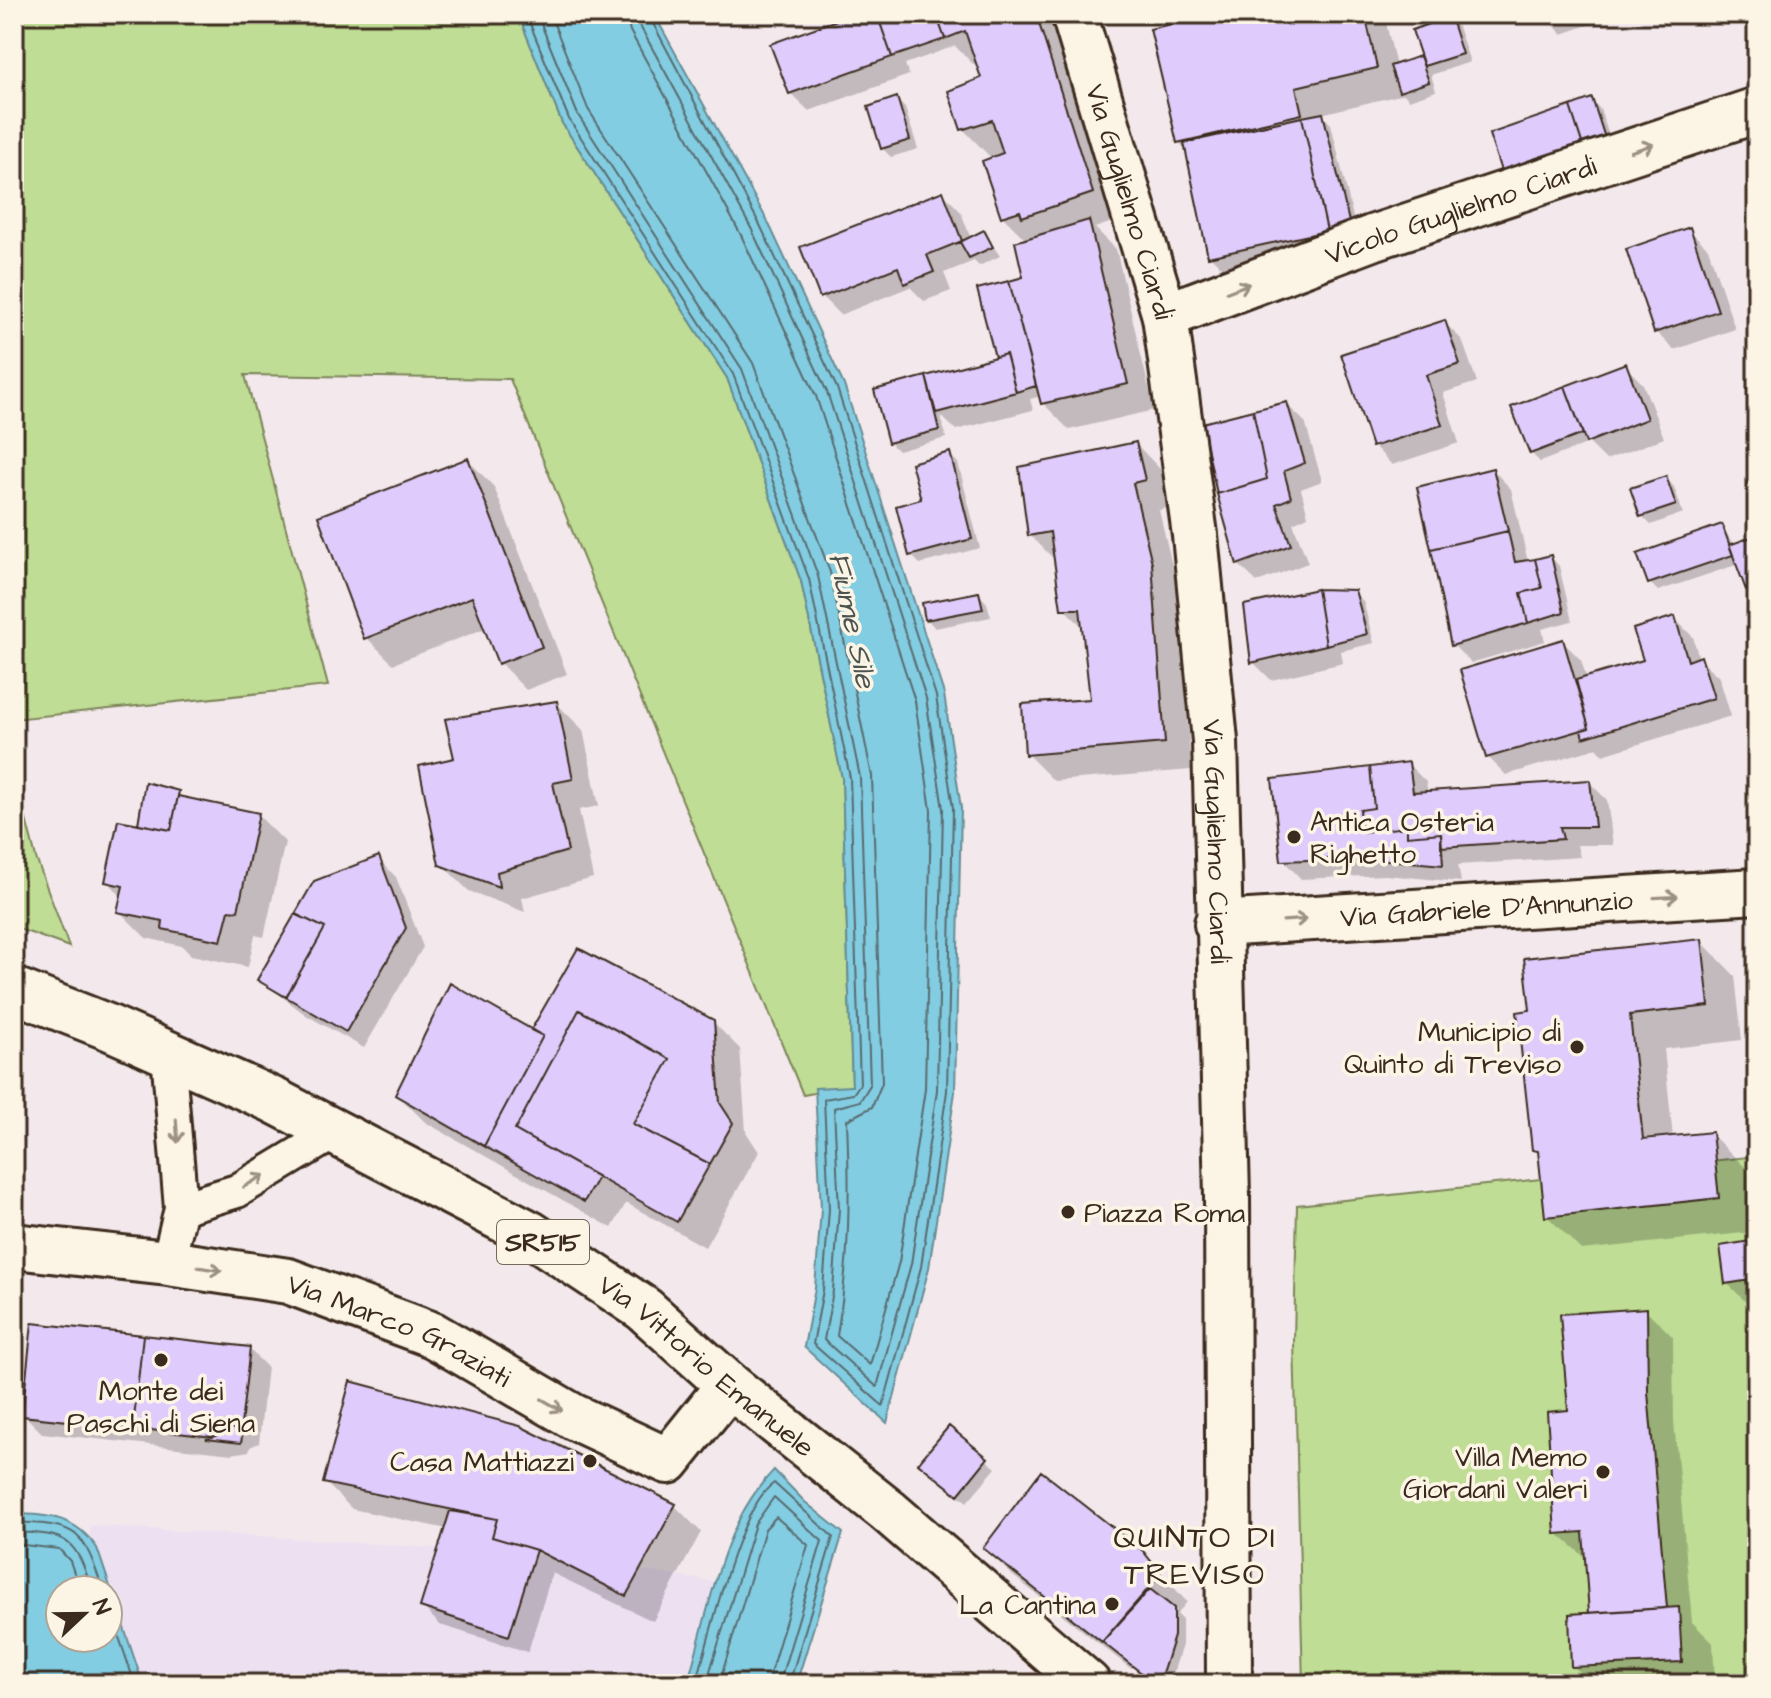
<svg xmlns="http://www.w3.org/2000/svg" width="1771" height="1698" font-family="'Architects Daughter',sans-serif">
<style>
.built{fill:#ede0f1}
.green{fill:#bfdd95;stroke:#7d845a;stroke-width:2}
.water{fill:#83cde3;stroke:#668c94;stroke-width:2;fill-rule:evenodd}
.shadow{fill:#0003}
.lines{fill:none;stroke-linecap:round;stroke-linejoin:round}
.shore{stroke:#586b6d;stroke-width:2}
.building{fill:#dfccfd;stroke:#3b2a1e;stroke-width:2}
.service-casing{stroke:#3b2a1e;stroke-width:38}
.minor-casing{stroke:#3b2a1e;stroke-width:50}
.secondary-casing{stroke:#3b2a1e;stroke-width:50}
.primary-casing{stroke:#3b2a1e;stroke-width:50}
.service{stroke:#fcf5e5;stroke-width:32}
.minor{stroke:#fcf5e5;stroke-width:44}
.secondary{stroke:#fcf5e5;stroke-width:44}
.primary{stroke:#fcf5e5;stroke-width:44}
.oneway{stroke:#9c9082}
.poi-dot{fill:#3b2a1e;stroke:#fcf5e5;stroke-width:3}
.labels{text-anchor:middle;stroke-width:7;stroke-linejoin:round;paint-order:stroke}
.shield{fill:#fcf5e5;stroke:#75675a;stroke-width:2}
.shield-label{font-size:26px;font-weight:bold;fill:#3b2a1e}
.street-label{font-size:28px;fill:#3b2a1e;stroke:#fcf5e5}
.poi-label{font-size:28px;fill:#3b2a1e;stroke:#fcf5e5;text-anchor:end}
.water-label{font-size:30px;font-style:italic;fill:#4d534f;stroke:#fcf5e5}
.quarter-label{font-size:32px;letter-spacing:2px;fill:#3b2a1e;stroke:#fcf5e5}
</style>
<rect width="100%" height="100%" fill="#f3e9ec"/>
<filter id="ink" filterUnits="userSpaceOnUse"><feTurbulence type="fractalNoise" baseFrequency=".0125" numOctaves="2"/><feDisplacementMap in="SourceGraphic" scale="16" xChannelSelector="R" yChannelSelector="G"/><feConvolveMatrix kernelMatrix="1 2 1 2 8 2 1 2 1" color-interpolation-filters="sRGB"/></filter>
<g filter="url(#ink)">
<path class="built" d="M91,1525l451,30 176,27 -31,102h-544l-46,-136 -8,-12z"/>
<path class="green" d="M14,14h504l44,109 165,255 74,203 41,197 10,308 -49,9 -293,-716 -265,-4 83,311 -314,33z
M14,773l22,85 33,89 -55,-20z
M1757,1156v528h-454l-9,-343 3,-136z"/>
<path class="water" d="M518,14h136l114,208 76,163 100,309 17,114 -6,284 -26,176 -42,155 -83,-76 11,-59 6,-79 -6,-121 37,-2 -10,-308 -41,-197 -74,-203 -165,-255z
M774,1470l31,32 38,31 -47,151h-109c22,-71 33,-160 87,-214z
M14,1514c36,1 61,2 83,34l46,136h-129zM60,1590h48v48h-48z"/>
<path class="shadow" d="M671,14h30l-21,9z
M858,14h195l65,206 -23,8 21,21 38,161 -85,20 -26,-27 -2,-7 -11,3 3,11 -77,20 -15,-14 5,22 -48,13 -9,-9 -13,-51 121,-33 -17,-67 45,-13 1,-38 -24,-24 -10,-57 -29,-30 20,-50 -5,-16 -5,1 -18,-18 -50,18 4,11 -100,36 -19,-18z
M1221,14h163l12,52 27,-9 27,-38 8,8 12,35 -39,13 5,16 -27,9 -5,-6 -83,20 10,10 26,110 -120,49 -27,-27 -23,-105 -8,-9z
M1543,14h77l-58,20z
M896,99l9,9 13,41 -27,8 -9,-9z
M1591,100l9,9 13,38 -91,44z
M943,193l18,19 10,27 13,-6 16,23 -21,10 -5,-5 -30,12 7,18 -27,10 -14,-14 -70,28 -18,-18z
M1689,230l19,18 27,81 -61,21 -18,-18z
M1444,322l18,18 15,42 -34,11 16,50 -67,22 -18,-19 -30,-91z
M1625,366l18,18 21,54 -58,22 -17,-17 -49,19 -9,-9z
M1286,404l19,18 17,59 -21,8 7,27 -15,7 15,40 -51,19 -19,-18z
M1136,444l26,27 9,36 -12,3 19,81 13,179 -137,11 -27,-27 66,-53 -9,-73 -21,-20 -7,-47 -26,-26z
M949,454l9,9 22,85 -60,16 -9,-9z
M468,460l26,27 73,187 -41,16 -26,-27 -14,-35 -93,36 -27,-27z
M1493,470l18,19 17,73 23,-5 8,9 13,55 -30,8 3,12 -74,22 -18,-18z
M1666,478l8,9 9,26 -32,12 -9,-9z
M1722,527l12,18 23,-8v62l-9,-10 -9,-25 -81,27 -8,-8z
M1354,592l9,9 11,42 -33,8 2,12 -72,17 -18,-18z
M979,594l8,9 4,14 -56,11 -8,-9z
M1675,619l18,18 6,22 20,18 12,39 -128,39 -6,-7 -91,27 -18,-18 75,-115 18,18 6,19 58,-17z
M556,703l27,27 16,76 -20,4 14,68 -71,20 3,14 -56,-21 -28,-27 15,-104z
M1408,764l18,18 2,11 161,-11 18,18 6,45h-36l3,12 -122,8 3,17 -76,-7 -84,4 -18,-19z
M178,793l6,6 74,16 27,27 -21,95 -9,-2 -7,32 -57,-12 -9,-9 -36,-8 -27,-27 3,-14 -15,-16 32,-55z
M378,859l18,18 27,70 -59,101 -58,-33 -47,-36z
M1701,941l34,35 7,64 -78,9 9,89 38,-4 35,34 7,64 -172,18 -34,-34 -6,-61 -7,-6 -2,-137z
M713,1022l27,27 6,83 13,20 -54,95 -79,-44 -14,25 -187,-106 -27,-27 134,-62z
M1757,1242v57l-12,2 -18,-18z
M1646,1310l27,27 1,84 18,201 21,21 2,41h-124l-18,-18 18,-52 -4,-55 -30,-26 13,-121z
M249,1349l18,18 -8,76 -9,4 -1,4 -17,3 -190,-21 -18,-18z
M949,1429l47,39 -29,34 -38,-30z
M325,1482l350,24 26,26 -48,89 -101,-48 -24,79 -88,-27 -18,-19 25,-77 -95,-20z
M985,1548l157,4 45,50 -10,12 5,5v26l-11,35 -3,4h-13l-23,-19 -2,3 -118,-93z
M966,1677l9,7h-15z"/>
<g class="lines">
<path class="shore" d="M526,14l43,105 164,255 76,205 41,199 10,306 -7,10 -29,5 5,110 -6,81 -10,54 70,62 38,-139 26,-176 6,-283 -17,-112 -99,-308 -77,-163 -112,-211
M537,14l41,101 164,254 76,207 42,201 10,308 -10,16 -26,7 5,101 -6,82 -9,49 53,47 34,-123 26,-174 6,-281 -17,-111 -99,-306 -75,-162 -112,-204 -2,-12
M550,14l38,95 165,254 77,209 42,204 10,307 -10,24 -25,13c3,77 3,139 -10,216l33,29 29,-103 26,-173 6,-279 -16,-109 -99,-305 -75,-161 -111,-204 -4,-17
M14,1522c65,3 68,6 89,68
M14,1532c55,2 61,6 78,58
M14,1544l45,5 11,12 10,29
M108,1605l27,79
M696,1684c14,-46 41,-176 78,-201l59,54 -44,147
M706,1684l49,-160 19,-27 48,44 -43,143
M719,1684l46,-155 11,-12 32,28 -41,139"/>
</g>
<path class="building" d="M853,14h24l15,43 -103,37 -19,-50z
M877,14h59l9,25 -53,18z
M936,14h100l57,179 -71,24 -2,-6 -19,6 -19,-56 21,-8 -11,-33 -31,10 -13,-39 33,-13 -16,-47 -20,8z
M1212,14h153l12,54 -81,19 6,27 -125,29 -27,-114z
M1450,16l12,38 -38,12 -12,-36z
M1420,56l9,26 -30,10 -9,-26z
M897,97l13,43 -29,9 -13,-42z
M1592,98l13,40 -22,8 -13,-40z
M1570,106l13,40 -81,28 -13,-40z
M1323,113l27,113 -23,5 -25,-114z
M1302,117l25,114 -119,26 -24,-114z
M943,191l19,50 -35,14 7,17 -30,12 -6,-17 -78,31 -20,-51z
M1089,220l39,164 -87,20 -32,-123 14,-4 -8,-35z
M1690,227l28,84 -64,22 -28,-84z
M984,230l9,17 -24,11 -9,-16z
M1009,281l27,105 -20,6 -10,-38 -11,3 -18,-68z
M1445,320l15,44 -34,11 16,50 -70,22 -31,-93z
M1006,354l10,38 -80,21 -10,-37z
M1626,363l21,56 -61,24 -21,-57z
M926,376l13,54 -51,13 -14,-53z
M1565,386l18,48 -53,20 -19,-47z
M1287,402l18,61 -21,8 7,27 -15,6 15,41 -54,20 -20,-71 50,-15 -14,-69z
M1253,410l14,69 -50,15 -15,-71z
M1136,442l9,38 -12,3 19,80 13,180 -140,12 -3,-51 68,-5 -10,-90h-19l-11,-77 -22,4 -9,-69z
M950,452l22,87 -63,17 -13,-50 25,-7 -10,-36z
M468,458l74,189 -44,17 -26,-67 -108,42 -46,-123z
M1493,468l15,63 -77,18 -14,-62z
M1666,476l10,29 -36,12 -10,-29z
M1722,524l11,31 -85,29 -11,-30z
M1508,531l7,31 20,-3 7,29 -21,5 7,30 -77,23 -20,-97z
M1757,535v51l-11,4 -17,-45z
M1551,555l13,57 -36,11 -7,-30 21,-5 -7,-29z
M1317,589l38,1 12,44 -41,11z
M1317,589l9,56 -75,18 -7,-58z
M979,592l4,17 -58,11 -3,-17z
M1675,616l13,45 13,-5 13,42 -131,40 -2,-8 8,-2 -13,-48 67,-20 -10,-31z
M1563,639l26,89 -103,30 -26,-88z
M557,701l16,78 -20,4 15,68 -71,21 2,15 -60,-22 -20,-99 35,-8 -9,-39z
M1409,762l4,30 177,-12 5,47h-35l3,12 -122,8v-14l-34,3v-9l-45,5 -2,-22 14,-2 -4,-41z
M1370,767l4,41 -14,2 2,22 45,-5v9l34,-3 2,32 -78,-7 -84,3 -9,-82z
M145,782l34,9 -8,39 -33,-6z
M178,796l81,17 -21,98 -9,-1 -8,31 -59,-12 1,-8 -46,-9 6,-26 -18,-4 13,-62 53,10z
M379,856l27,72 -60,104 -60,-35 39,-69 -30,-14 19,-33z
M295,914l30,14 -39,69 -29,-17z
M1702,939l7,67 -79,9 13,124 69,-7 7,66 -174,19 -7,-66 -6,-1 -15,-138 13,-2 -6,-52z
M578,948l136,72 6,83 13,20 -23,41 -77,-40 37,-65 -91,-49 -64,120 83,47 -14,25 -100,-56 59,-110 -12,-6z
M450,983l93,53 -59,110 -89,-51z
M579,1010l91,49 -37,65 77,40 -33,58 -162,-92z
M1757,1240v39l-32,5 -5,-38z
M1647,1308l1,84 19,216 -78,5 -6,-81 -28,2 -8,-122 21,-2 -8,-96z
M32,1323l111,12 -10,93 -111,-12z
M143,1335l107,12 -9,78 -28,12 -80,-9z
M350,1381l170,45 156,78 -50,92 -90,-46 -44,-13 5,-18 -174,-36z
M244,1424l-3,19 -35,-4z
M949,1426l39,32 -30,37 -40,-32z
M1041,1471l102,80 18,23 -59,68 -119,-94z
M450,1511l47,8 -5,18 44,13 -27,86 -89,-29z
M1150,1589l24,19v28l-11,35 -9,12 -52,-41z
M1679,1607l3,55 -111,5 -2,-53z"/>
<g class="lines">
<g class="service-casing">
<path id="service" d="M181,1208l56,-17 98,-59
M168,1263l13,-55 -13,-154"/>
</g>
<g class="minor-casing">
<g id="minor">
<path id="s1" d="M1165,316l207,-78 385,-128"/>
<path id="s2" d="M1217,924l540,-33"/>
<path id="s3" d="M14,1246l154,17 120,18 145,54 141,82 94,44 61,-76"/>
</g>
</g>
<g class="secondary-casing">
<g id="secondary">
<path id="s4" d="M1074,14l91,302 30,219 20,206 12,455 2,488"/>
</g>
</g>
<g class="primary-casing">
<g id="primary">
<path id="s5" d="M14,990l94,37 165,73 258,134 113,75 85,76 159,126 200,173"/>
</g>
</g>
<use href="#service" class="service"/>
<use href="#minor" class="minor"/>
<use href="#secondary" class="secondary"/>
<use href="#primary" class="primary"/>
</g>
<defs><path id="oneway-shaft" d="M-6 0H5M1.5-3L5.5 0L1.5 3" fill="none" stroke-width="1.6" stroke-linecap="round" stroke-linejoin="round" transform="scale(2)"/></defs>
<g class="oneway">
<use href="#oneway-shaft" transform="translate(1642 148) rotate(-18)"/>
<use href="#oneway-shaft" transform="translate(1238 288) rotate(-21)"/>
<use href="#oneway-shaft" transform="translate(1666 897) rotate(-3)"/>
<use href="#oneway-shaft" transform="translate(1295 920) rotate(-4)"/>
<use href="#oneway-shaft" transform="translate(177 1131) rotate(86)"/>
<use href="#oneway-shaft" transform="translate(254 1181) rotate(-31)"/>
<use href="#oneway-shaft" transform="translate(210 1269) rotate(9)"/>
<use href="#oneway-shaft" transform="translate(552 1405) rotate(30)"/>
</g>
</g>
<g class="poi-dot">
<circle cx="1294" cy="837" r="8"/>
<circle cx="1577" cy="1047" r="8"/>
<circle cx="1068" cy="1212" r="8"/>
<circle cx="161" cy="1360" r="8"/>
<circle cx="590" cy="1461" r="8"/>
<circle cx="1603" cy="1472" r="8"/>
<circle cx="1112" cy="1604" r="8"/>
</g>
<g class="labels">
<rect class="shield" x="497" y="1220" width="92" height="44" rx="6"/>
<g class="shield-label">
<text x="543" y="1251">SR515</text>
</g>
<g class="street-label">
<text dy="10" stroke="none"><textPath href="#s4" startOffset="196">Via Guglielmo Ciardi</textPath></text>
<text dy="10" stroke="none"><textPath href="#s1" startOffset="314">Vicolo Guglielmo Ciardi</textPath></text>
<text dy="10" stroke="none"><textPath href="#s4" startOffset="844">Via Guglielmo Ciardi</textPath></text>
<text dy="10" stroke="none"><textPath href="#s2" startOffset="270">Via Gabriele D'Annunzio</textPath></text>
<text dy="10" stroke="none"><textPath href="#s3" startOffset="398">Via Marco Graziati</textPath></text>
<text dy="10" stroke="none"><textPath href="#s5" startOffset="792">Via Vittorio Emanuele</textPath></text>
</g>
<g class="poi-label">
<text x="1310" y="831" text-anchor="start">Antica Osteria<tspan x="1310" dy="32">Righetto</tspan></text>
<text x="1561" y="1041">Municipio di<tspan x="1561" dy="32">Quinto di Treviso</tspan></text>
<text x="1084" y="1222" text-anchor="start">Piazza Roma</text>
<text x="161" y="1400" text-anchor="middle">Monte dei<tspan x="161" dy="32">Paschi di Siena</tspan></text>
<text x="1587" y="1466">Villa Memo<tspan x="1587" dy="32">Giordani Valeri</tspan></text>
<text x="574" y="1471">Casa Mattiazzi</text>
<text x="1096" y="1614">La Cantina</text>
</g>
<g class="water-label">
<text transform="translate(853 620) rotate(78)" y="10">Fiume Sile</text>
</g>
<g class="quarter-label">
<text x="1195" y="1547">QUINTO DI<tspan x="1195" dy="37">TREVISO</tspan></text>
</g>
</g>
<rect width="1771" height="1698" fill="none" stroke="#fcf5e5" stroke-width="48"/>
<rect x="24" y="24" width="1723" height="1650" fill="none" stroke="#3b2a1e" stroke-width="3" filter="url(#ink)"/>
<g transform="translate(84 1614) rotate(68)"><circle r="38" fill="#fcf5e5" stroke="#afa495" stroke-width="2"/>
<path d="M0-6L14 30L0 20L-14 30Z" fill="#3b2a1e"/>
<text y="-12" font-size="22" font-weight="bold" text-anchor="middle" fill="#3b2a1e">N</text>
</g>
</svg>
